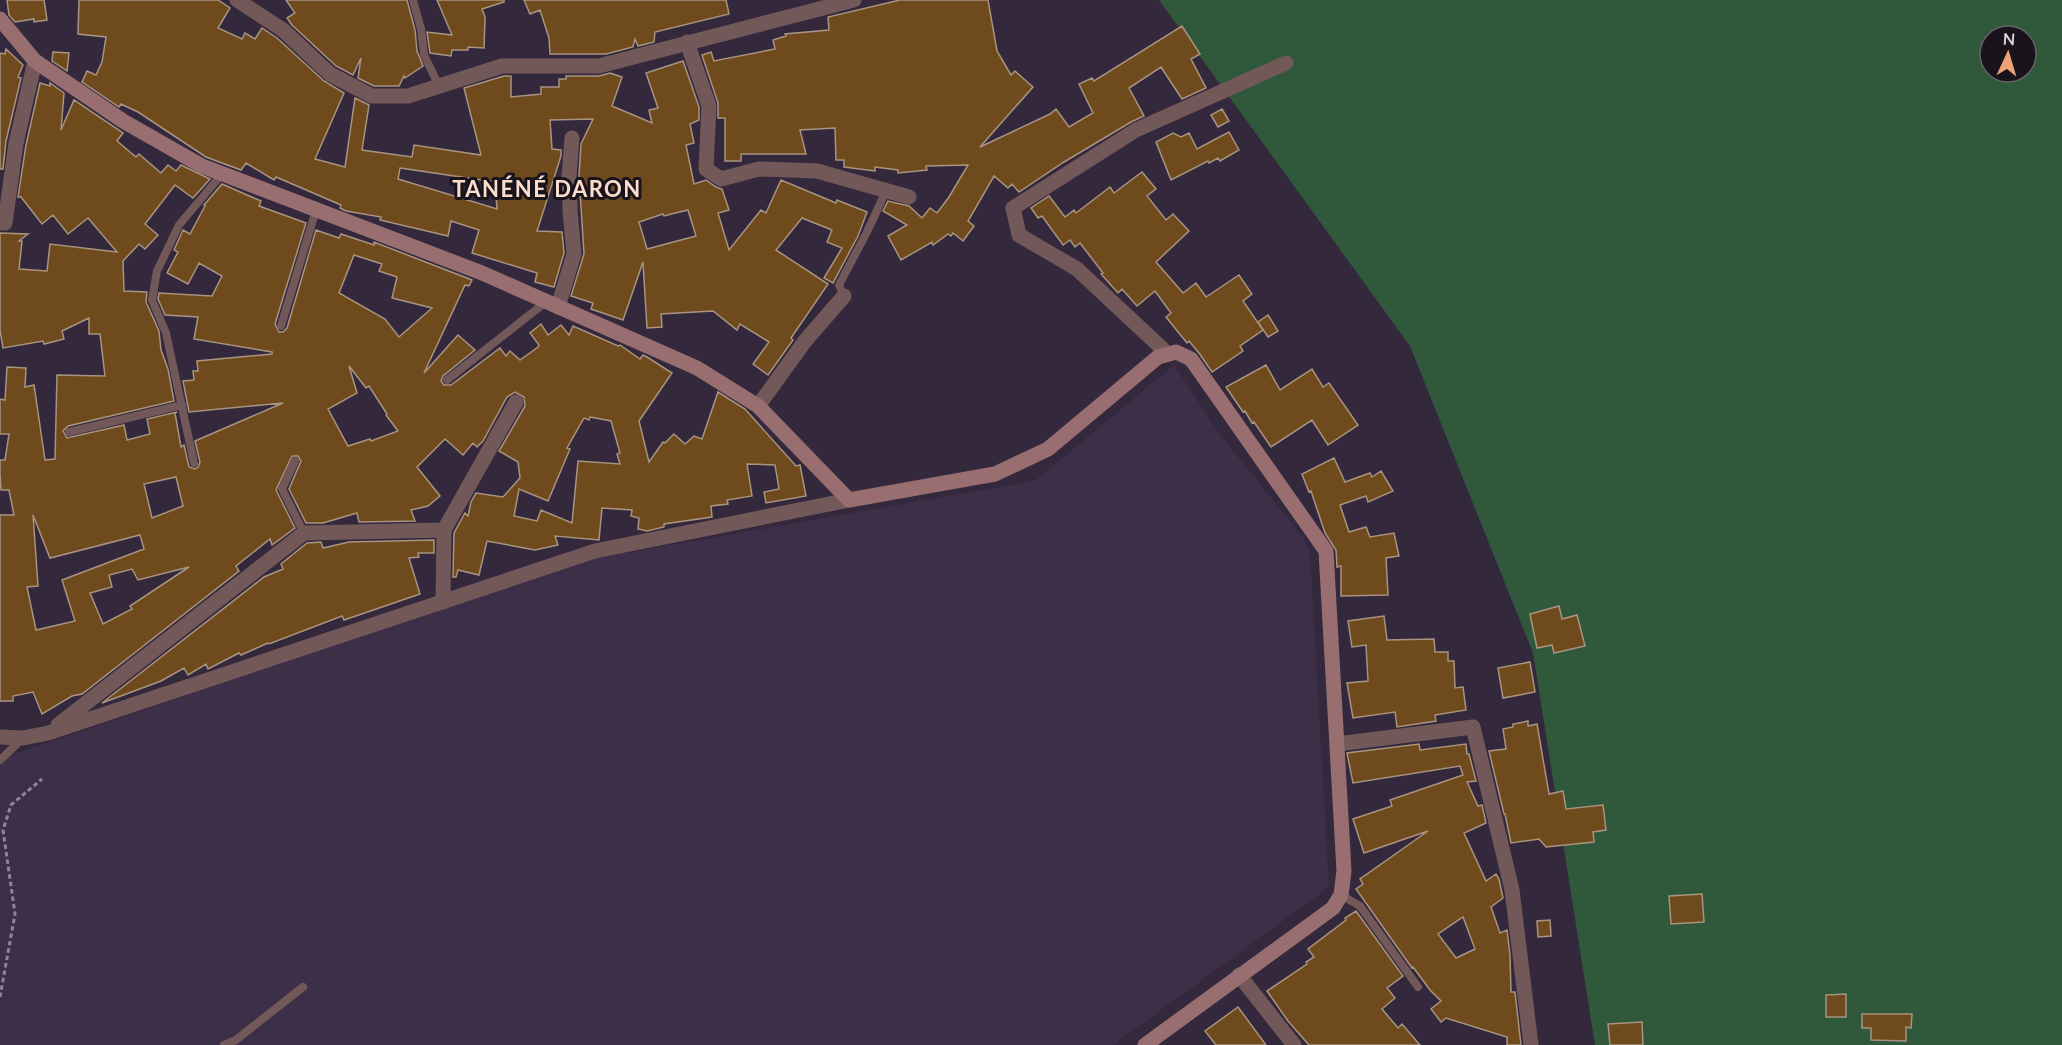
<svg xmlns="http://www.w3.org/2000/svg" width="2062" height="1045" font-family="Lato,sans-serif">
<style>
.built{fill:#3e2f48}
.green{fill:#30583a;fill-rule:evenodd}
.building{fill:#6f4a1d;stroke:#a89480;stroke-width:1.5;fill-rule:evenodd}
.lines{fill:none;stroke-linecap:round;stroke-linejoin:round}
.path{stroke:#8f8695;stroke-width:3;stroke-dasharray:4.5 3;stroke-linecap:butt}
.lane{stroke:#725859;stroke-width:8}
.street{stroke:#725859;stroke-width:15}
.secondary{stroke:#986e71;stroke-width:15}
.labels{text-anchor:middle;stroke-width:6;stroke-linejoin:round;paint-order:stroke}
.district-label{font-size:22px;font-weight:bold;letter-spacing:1.5px;fill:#fbddcd;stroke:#19141c}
</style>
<rect width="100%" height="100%" fill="#34293c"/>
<path class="built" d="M1174,365l47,71 81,100 8,17 19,334 -216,158h-1113v-281l9,-8 546,-187 46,-14 30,-3 404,-71z"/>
<path class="green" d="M1159,0h903v1045h-467l-62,-392 -123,-307zM1990,36h36v36h-36z"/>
<path class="building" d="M7,0h37l3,20 -13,2v-3l-19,3 -6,-7z
M79,0h139l12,8 -12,20 24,11 3,-6 10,6 7,-11 15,10 47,43 20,12 -29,66 30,8 10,-69 14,7 -7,45 50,7 2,-12 67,10 -17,-67 40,-12h7v21l30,-3v-7h18v-8h7v-3h33l11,-3 12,4 -10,29 40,17 -3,-13 9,-2 -12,-35 37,-12 16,46v13l-9,4 4,19 -8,2 8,39 12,-4 10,7 6,2 7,21 -11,3 11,37 32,-40 5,3 15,-33 55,23 1,-3 30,12 -9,24 -25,47 -9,-5 18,-30 -15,-6 5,-12 -30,-12 -26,32 52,34 -37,54 2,2 -25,35 -15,-11 16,-22 -29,-18 -3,6 -24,-19 -52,3 1,13 -15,1 -4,-66 -20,58 -32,-11 2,-6 -22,-7 13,-42 -5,-78 2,-32 12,-25 -43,1 2,29 9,1v6l-24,75 25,1 2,21 -10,34 -19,-5 2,-9 -65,-20 7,-23 -28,-9 -3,15 -68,-16 1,-3 -35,-6 -6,-3 1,-3 -65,-28 -2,3 -28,-17 -5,7 -35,-13 -68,-45 -17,-8 -2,3 -37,-25 5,-11 9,4 6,-13 4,-25 -28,-3zM400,168l95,14 2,27 -99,-30zM688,210l8,26 -49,13 -8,-27 24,-8 1,2z
M286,0h121l8,30 2,21 6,15 -18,12 -1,-2 -5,10h-25l-16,-8 3,-20 -8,17 -17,-9 -44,-41 -5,-7 8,-5z
M437,0h67v2l-22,7 3,8 -1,31 -16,-1v3h-16l-1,6 -21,-3 -3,-21 25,3z
M524,0h202l3,14 -74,18 -1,10 -16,4 -3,-7 -2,8 -27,7h-56l-1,-16 -9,-28 -10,4z
M900,0h88l9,51 14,24 4,-4 18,16 -53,60 70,-33 6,-5 13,18 24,-14 -14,-29 13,-6 2,3 88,-55 18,28 -9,5 15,29 -24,11 -21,-32 -32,21 15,28 -13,6 -67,40 -45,30 -7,-8 -4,4 -14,-12 -26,45 6,5 -11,15 -10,-8 -2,3 -3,-2 -15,11 -1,-3 -31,18 -13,-24 19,-11 -24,-14 5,-10 21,5 13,12 8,-10 7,5 12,-16 19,-32 -42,1 1,4 -29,3v-3l-23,-3v4l-31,-4v-7h-8l-1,-32 -35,2 6,24h-65v7h-16v-43h-7v-15l-16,-48 9,-3 3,9 61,-12 -2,-9 13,-4 -1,-2 44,-4 -1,-13z
M6,49l17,16 -5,12 3,1 -15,63 -3,28h-3v-116l5,1z
M53,52l16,1 -2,18 -15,-10z
M40,83l10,3v-3l14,10 -3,37 13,-30 49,33 -6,8 19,16 3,-3 22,19 7,-8 8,6 5,-6 29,14 -17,19 -18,-13 -30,39 13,11 -13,14 -6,-5 -16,17 1,30 23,1 -1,10 13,29 2,19 7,19 6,32 -106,25 -5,5 4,7 57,-13 3,15 23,-6 -3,-15 30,-7 -2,1 6,34 3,-2 5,22 6,2 3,-2 2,-5 -5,-21 88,-38 -94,9 -6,-31 11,-1 -1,-9h5l-1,-10 75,-7v-2l-78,-13 4,-22 -33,-2 -7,-16 1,-6 53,3 10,-20 -23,-13 -11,21 -21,-11 11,-21 -4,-2 9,-20 7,4 15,-28 -1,-1 18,-21 39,17 -2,5 47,17 -31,101 4,8h4l4,-4 29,-98 23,8 2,-4 33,11v-3l98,38 -3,6 -4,-1 -41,88 34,-38 17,15 -32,26 -2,5 3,4h7l49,-37 6,8 4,-5 10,9 18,-13 1,-2 -9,-12 11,-9 7,11 13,-10 8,10 4,-9 45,20 2,-1 20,14 3,-4 4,2 25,16 -33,48 10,41 14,-20 2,1 9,-9 11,10 9,-8 8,3 16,-47 27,17 51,57 4,-1 6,31 -40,7 -2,-11 15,-3 -4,-24 -28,-1 5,32 -25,4 1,4 -17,2 1,11 -48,7v3l-17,4 -9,-2 1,-11 -8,-2 1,-6 -30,-2 -3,32 -44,-4 3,9 -23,5 -48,-9 -8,34 -21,-5 -2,7h-3l1,-44 11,-20 3,3 3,-14 5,-9 27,4 17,-19 -2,-16 -19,-11 26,-45 -1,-9 -9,-5 -8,5 -24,44 -6,6 -4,-4 -10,12 -18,-16 -28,28 23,29 -12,10 -17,4 4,11 -56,1 -2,-9 -34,10h-17l-17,-34 12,-28 -3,-5h-6l-16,34 19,38 -23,17 -2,-6 -34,27 3,5 -157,123 -10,2 -30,18 -9,-22 -20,4v5h-13v-186h14l-5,-25h-8l-1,-16v-14h5l4,-26h-9v-35l5,1 2,-33 19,1 -1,19 9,-2 11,75 10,-1 2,-84 48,1 -5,-42h-11v-16l-27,13 2,8 -20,5 -1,-3 -40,7 -3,-18v-97l28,1 -9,7h3l-3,28 28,2 3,-27 67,8 -29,-34 -20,16 -15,-19 -11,9 -21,-27h-3l8,-52zM354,255l28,9 -3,7 18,6 -5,21 40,10 -33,29 -14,-18 -46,-26zM349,366l17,22 3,-2 18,28 -1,1 12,16 -27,10 -1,-2 -22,7 -20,-37 29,-16zM590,417l21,4 9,32 -3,1 3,10 -42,-3 -6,62 -31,-13 -4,11 -23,-5 5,-27 29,12 22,-52 -3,-1 17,-30 5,2zM176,477l7,29 -31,12 -8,-34zM33,515l17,43 90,-23 4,14 -82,31 13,41 -39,9 -9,-43 11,-1zM189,567l-59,39 2,3 -29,15 -13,-31 22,-6 -3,-12 23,-6 6,11z
M1222,109l7,12 -11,6 -7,-12z
M1229,132l10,18 -19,11 -2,-3 -9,5 -1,-2 -37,19 -15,-38 17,-9 8,4 8,-4 8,16z
M1142,172l14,17 -9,7 19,24 7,-6 16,17 -33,31 27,31 13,-10 10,14 33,-22 13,19 -9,7 20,29 -23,16 3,5 -31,21 -13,-19 -10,-12 -2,2 -21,-26 5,-4 -16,-22 -18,15 -15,-17 -4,4 -17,-19 2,-1 -23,-30 -5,4 -5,-7 -7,5 -21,-29 -4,2 -7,-10 18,-12 16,21 9,-7 2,3 34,-26 4,6z
M1268,315l10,16 -10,6 -10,-15z
M1266,365l14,25 32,-21 11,18 6,-4 29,42 -30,20 -16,-25 -41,27 -17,-25 -2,1 -7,-12 -2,1 -17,-25z
M1334,458l11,24 25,-9 2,4 9,-6 12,20 -25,11 -2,-6 -26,9 9,27 17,-5 4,10 24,-4 5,23 -13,2 2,37 -47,1v-30l-4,1 -1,-17 -11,-17 -14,-42 -2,1 -7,-18z
M434,540v13h-16l1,4 -10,1 11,36 -76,26 -2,-4 -73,28 -1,-1 -27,12 -2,-2 -31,16 -2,-5 -18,11 -4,-7 -23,13 -59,22 162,-126 19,-8 -2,-5 26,-21 14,-1 2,6 26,-6z
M1559,606l3,13 15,-4 8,31 -31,7 -2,-8 -15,3 -7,-34z
M1384,616l3,24 47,-1 1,13h13v9h6l1,27 8,-1 3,23 -31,5 1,6 -39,6 -2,-15 -42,6 -6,-35 21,-2 -2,-36 -14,2 -4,-26z
M1530,662l5,30 -32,6 -5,-30z
M1528,721v5l9,-2 12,70 14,-3 3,18 37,-4 3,25 -13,2 1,10 -48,5 -7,-8 -28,4 -6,-29h-1l-15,-63 17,-2 -3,-20 10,-2v-3z
M1419,744l1,6 46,-6 1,10h2l7,27 -9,1 11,24 4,-1 4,18 -22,10 22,48 10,-7 3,5 4,19 -12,9 9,26 7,-3 3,25 1,37h4l6,53h-14v-8l-61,-19 -5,4 -10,-13 10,-8 -11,-11 -17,-23 -1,1 -56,-79 7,-5 -3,-5 68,-48 -64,22 -11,-34 39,-13 -2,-6 73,-25 -3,-9 -107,17 -6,-30zM1463,917l12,32 -19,9 -18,-24z
M1702,894l2,28 -33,2 -2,-28z
M1356,911l47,65 -16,12 8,10 -13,11 16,19 4,-4 18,21h-111l-21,-24 -21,-30 40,-27 -1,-2 8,-5 -6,-8 38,-29 -1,-2z
M1550,920l1,16 -13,1 -1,-16z
M1846,994v23h-20v-22z
M1238,1007l28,38h-50l-11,-14z
M1862,1014h50l-1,14 -5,-1v14l-35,-1v-12h-9z
M1642,1022l1,23h-33l-2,-21z"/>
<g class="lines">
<path class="path" d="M0,997l15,-83 -12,-84 8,-25 31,-26"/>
<path class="lane" d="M413,0l8,29 3,26 15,31
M844,296l-5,-11 28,-53 19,-41
M281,326l35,-116
M447,380l100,-79
M69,432l113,-27
M295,461l-13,28 22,44
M194,463l-28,-130 -14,-33 5,-29 22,-46 43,-51
M0,760l23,-22
M1341,895l19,11 58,81
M224,1045l12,-5 67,-53"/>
<path class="street" d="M237,0l46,30 47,44 42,22h36l94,-30h97l255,-66
M687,42l22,64 -3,63 15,10 38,-10 58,2 92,26
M0,223h5l11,-80 19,-82
M558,307l16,-53 -4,-43 -1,-35 3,-38
M1168,354l-91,-85 -58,-34 -6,-27 123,-78 150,-67
M758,406l47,-65 39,-45
M443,602l1,-72 72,-128
M58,725l246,-192 140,-3
M0,737l23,1 25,-5 547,-182 254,-51
M1337,744l136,-17 39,163 19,155
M1239,975l55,70"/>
<path class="secondary" d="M0,19l35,42 88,60 79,45 280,107 215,95 61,38 91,94 146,-26 53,-25 110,-92 18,-5 15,7 135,192 18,320 -3,24 -8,13 -188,137"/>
</g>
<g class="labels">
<g class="district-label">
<text x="547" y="197">TANÉNÉ DARON</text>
</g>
</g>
<g transform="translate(2008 54) rotate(4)"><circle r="28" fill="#19141c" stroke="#67616a" stroke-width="1.5"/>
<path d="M0-4.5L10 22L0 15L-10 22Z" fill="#f0a278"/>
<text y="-9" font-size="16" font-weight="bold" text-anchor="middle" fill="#dbd4e0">N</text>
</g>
</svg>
